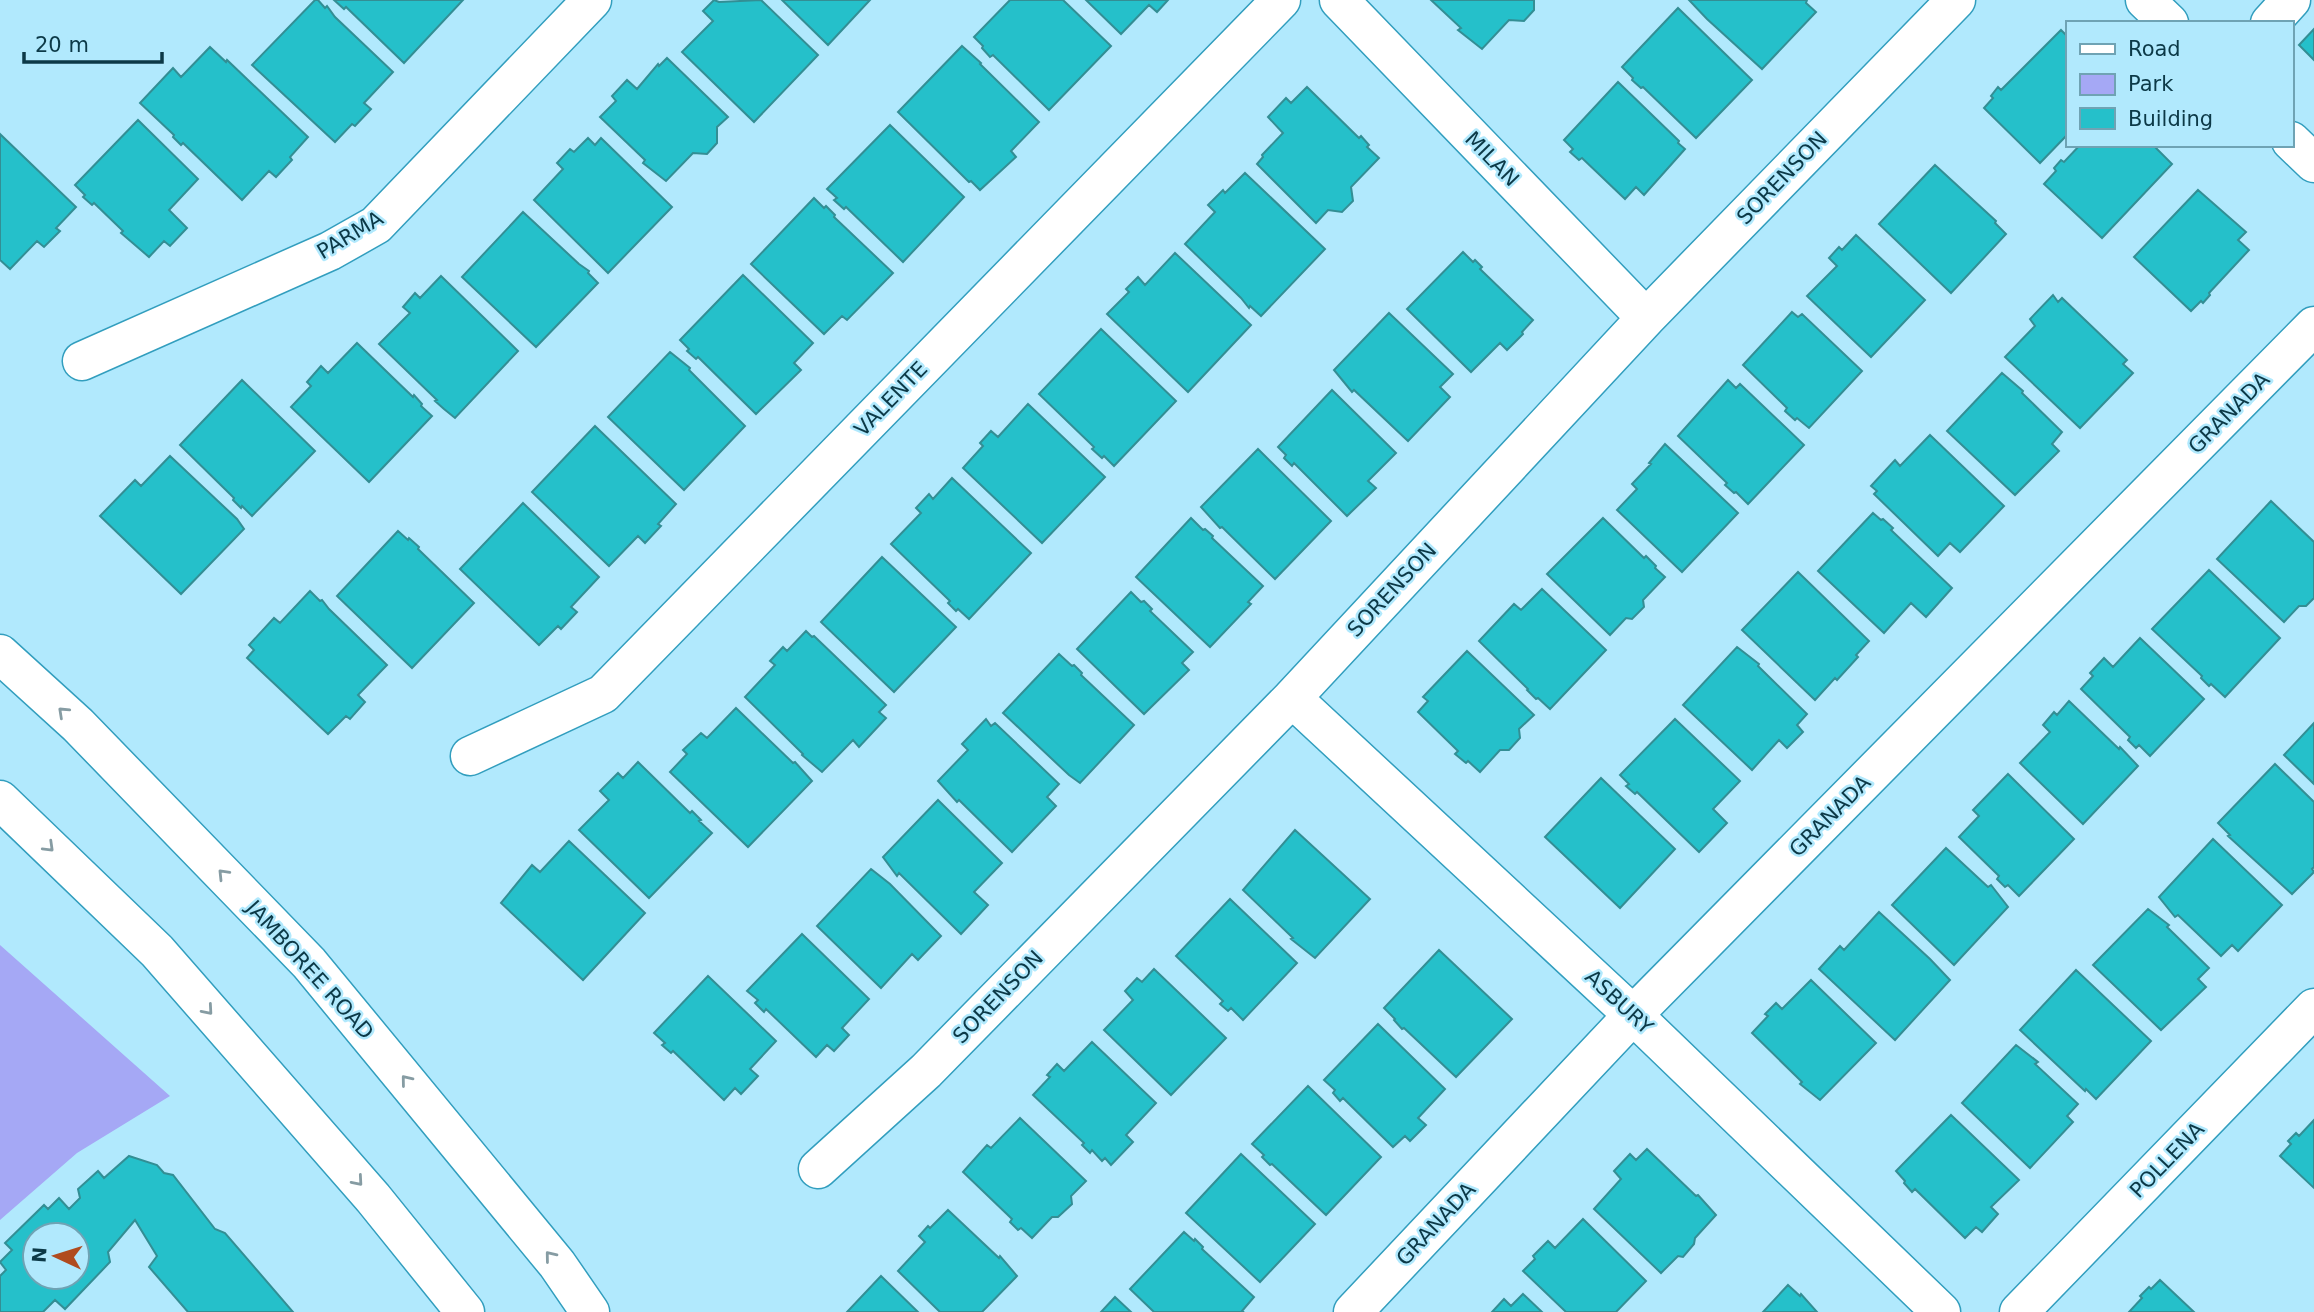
<svg xmlns="http://www.w3.org/2000/svg" width="2314" height="1312" font-family="'DejaVu Sans',sans-serif">
<style>
.green{fill:#a5a8f5}
.building{fill:#25c0ca;stroke:#338e94;stroke-width:2;fill-rule:evenodd}
.lines{fill:none;stroke-linecap:round;stroke-linejoin:round}
.minor-casing{stroke:#329ebe;stroke-width:41}
.major-casing{stroke:#329ebe;stroke-width:41}
.minor{stroke:#fff;stroke-width:38}
.major{stroke:#fff;stroke-width:38}
.oneway{stroke:#869ca3}
.labels{text-anchor:middle;stroke-width:5;stroke-linejoin:round;paint-order:stroke}
.street-label{font-size:21px;fill:#0c3947;stroke:#b1e9fd}
</style>
<rect width="100%" height="100%" fill="#b1e9fd"/>
<path class="green" d="M0,945l170,151 -93,57 -77,67z"/>
<path class="building" d="M315,0h3l7,8 2,-2 8,11 58,55 -29,31 7,6 -16,17 -3,-2 -17,18 -83,-77z
M334,0h129l-59,63 -58,-56 -2,2z
M714,0l5,2 42,-2 57,55 -64,67 -72,-70 31,-31 -10,-10z
M782,0h88l-42,45z
M1010,0h53l48,46 -62,64 -56,-55 -3,2 -8,-9 1,-2 -9,-9z
M1086,0h82l-11,12 -8,-7 -28,29z
M1431,0h103v10l-10,11 -15,-1 -27,29 -24,-19 3,-2z
M1689,0h118l-1,3 10,9 -54,57 -55,-50z
M1678,8l74,72 -56,58 -53,-51 -2,1 -9,-8 1,-2 -11,-11z
M2314,29v31l-15,-15z
M2061,30l6,6v99l-27,28 -56,-55 9,-10 -2,-2 7,-9 3,3z
M962,46l19,17 -1,1 59,58 -28,29 5,6 -36,33 -9,-9 -2,1 -71,-70z
M210,47l16,15 1,-2 81,77 -18,20 2,3 -16,17 -7,-6 -27,29 -59,-57 -2,2 -8,-8 1,-2 -34,-32 33,-35 8,9z
M667,58l61,59 -11,10v16l-10,11 -14,-1 -27,28 -23,-18 2,-3 -45,-43 16,-16 -4,-5 15,-16 10,9 21,-25 1,2z
M1618,82l61,59 -1,2 7,6 -41,46 -8,-8 -11,12 -43,-41 -3,2 -9,-8 3,-3 -9,-9z
M1307,87l52,51 2,-2 8,9 -2,2 12,11 -28,29 2,14 -11,11 -14,-2 -12,13 -59,-59 6,-7 -1,-2 21,-22 -15,-16 18,-19 5,5z
M138,120l60,59 -29,31 18,18 -17,18 -6,-5 -15,16 -28,-24 2,-2 -29,-28 -2,2 -9,-8 2,-2 -10,-10z
M890,125l74,72 -61,65 -57,-55 -2,2 -10,-9 3,-2 -10,-9z
M0,134l76,73 -20,21 4,3 -16,16 -7,-6 -27,28 -10,-9z
M588,138l7,7 6,-7 71,69 -64,66 -74,-73 29,-31 -6,-6 13,-14 4,3z
M2080,145h73l19,19 -70,74 -58,-54 12,-13 -2,-3 7,-8 3,2z
M1935,165l61,56 -1,2 11,11 -55,59 -72,-69z
M1245,173l80,76 -64,67 -11,-10 -1,2 -8,-10 -56,-54 30,-32 -7,-7 15,-15 2,3z
M2198,190l48,42 -8,8 11,10 -40,43 1,2 -7,8 -2,-2 -10,10 -57,-54z
M814,198l10,10 2,-2 9,9 -1,2 59,56 -46,47 -5,-4 -18,18 -73,-70z
M523,212l56,52 10,7 -1,2 10,10 -62,64 -74,-70z
M1856,235l69,65 -54,57 -64,-61 30,-30 -8,-8 10,-11 3,3z
M1463,252l10,10 2,-2 7,7 -2,2 53,51 -11,12 1,2 -16,16 -7,-7 -29,29 -64,-63z
M1175,253l76,72 -63,67 -81,-78 22,-22 -3,-3 12,-12 7,8z
M743,275l70,68 -19,20 7,7 -45,44 -58,-57 -2,2 -9,-8 2,-2 -9,-9z
M441,276l77,75 -63,67 -11,-9 -9,-8 2,-1 -58,-56 31,-31 -7,-6 12,-14 5,5z
M2053,295l5,7 4,-4 65,62 -4,4 10,9 -53,55 -75,-71 30,-31 -5,-7z
M1792,312l6,5 4,-3 60,57 -53,57 -12,-10 -2,2 -10,-9 2,-3 -44,-43z
M1389,313l64,61 -13,13 10,10 -42,44 -54,-51 -2,2 -18,-22z
M1101,329l75,72 -62,65 -10,-10 -2,2 -10,-9 2,-2 -55,-53z
M357,343l56,54 1,-2 8,9 -1,2 11,10 -63,66 -78,-75 20,-21 -4,-4 14,-16 7,7z
M670,352l20,16 -1,2 56,56 -61,64 -76,-73z
M2002,373l21,18 -1,2 40,39 -10,12 7,7 -44,44 -68,-64z
M242,380l73,71 -63,65 -10,-10 -1,2 -8,-8 1,-2 -54,-53z
M1728,380l8,8 4,-4 64,61 -56,59 -12,-12 -2,1 -9,-8 2,-2 -49,-47z
M1332,390l64,63 -28,28 8,7 -29,28 -53,-53 -2,3 -8,-8 2,-3 -8,-8z
M1028,404l77,73 -63,66 -79,-75 20,-22 -3,-3 11,-12 7,6z
M595,426l81,78 -18,20 3,2 -16,17 -7,-7 -29,30 -77,-74z
M1930,435l74,71 -44,46 -10,-9 -12,13 -64,-62 3,-3 -6,-5 24,-26 5,6z
M1665,444l73,69 -56,59 -65,-62 20,-21 -5,-5 19,-20 -2,-1z
M1258,449l73,72 -56,58 -53,-52 -2,1 -19,-21z
M170,456l67,63 7,10 -63,65 -81,-78 35,-36 6,6z
M952,478l79,75 -62,66 -11,-10 -2,2 -8,-8 2,-2 -59,-57 30,-31 -5,-5 13,-14 4,5z
M2271,501l43,41v56l-8,8h-7l-15,16 -67,-63z
M523,503l76,74 -28,30 6,5 -16,17 -3,-3 -19,19 -79,-76z
M1873,513l8,7 2,-1 10,9 -2,2 61,58 -26,29 -15,-14 -27,30 -66,-62z
M1191,518l12,12 2,-1 8,7 -1,2 51,48 -15,16 3,2 -41,43 -74,-70z
M1603,518l41,40 2,-2 10,10 -1,2 10,9 -22,23 1,7 -12,12 -6,-1 -16,17 -63,-61z
M398,531l10,9 1,-2 10,9 -1,2 56,54 -62,65 -75,-72z
M882,557l74,70 -62,65 -73,-70z
M2209,570l71,68 -55,59 -14,-13 -2,2 -8,-8 1,-2 -50,-47z
M1798,572l71,69 -13,14 2,2 -21,23 -2,-2 -20,22 -73,-70z
M1542,589l64,61 -56,59 -12,-11 -2,1 -9,-9 1,-1 -49,-48 35,-37 7,6z
M310,591l10,10 2,-1 7,9 58,56 -29,30 7,7 -15,17 -4,-3 -18,18 -81,-76 7,-8 -5,-5 25,-27 6,5z
M1131,592l10,10 3,-1 8,8 -2,2 43,41 -11,11 7,7 -45,44 -67,-65z
M806,631l6,6 2,-1 72,69 -7,7 7,6 -27,29 -6,-7 -31,32 -20,-17 1,-1 -58,-57 30,-32 -5,-4 13,-14 4,4z
M2140,638l64,61 -54,57 -11,-11 -3,3 -8,-8 2,-3 -49,-48 12,-13 -3,-3 14,-15 9,9z
M1737,647l22,17 -1,2 49,48 -10,11 6,7 -16,16 -8,-8 -27,30 -69,-65z
M1467,651l67,64 -15,14 1,9 -11,12h-9l-20,22 -12,-11 -2,2 -11,-9 3,-3 -40,-39 10,-11 -5,-4z
M1059,654l13,12 2,-1 8,8 -1,2 53,50 -54,58 -11,-8 -66,-62z
M2069,701l50,48 1,-2 18,19 -55,58 -63,-61 30,-31 -7,-7 11,-13 3,3z
M736,708l57,55 2,-1 17,19 -64,66 -78,-75 17,-18 -4,-4 18,-17 6,5z
M986,719l5,7 4,-3 64,61 -12,13 9,9 -44,46 -53,-52 -2,2 -19,-21 30,-31 -6,-6z
M1675,719l65,62 -27,28 14,14 -28,29 -62,-60 -2,2 -9,-8 3,-2 -9,-9z
M2314,723v61l-30,-29z
M638,762l52,51 2,-2 9,9 -2,1 13,12 -63,65 -70,-68 30,-30 -9,-9 18,-18 5,5z
M2275,764l39,38v65l-2,2 2,3 -22,22 -64,-58 2,-1 -12,-12z
M2008,774l66,65 -55,57 -11,-11 -3,2 -8,-8 2,-3 -40,-39 20,-21 -6,-6z
M1601,778l74,71 -55,59 -75,-71z
M938,800l64,63 -28,29 14,13 -27,29 -62,-61 -2,3 -14,-19z
M1295,830l75,69 -55,59 -24,-19 2,-1 -50,-48z
M2213,839l69,66 -44,46 -6,-6 -11,11 -43,-41 -3,2 -16,-20z
M569,841l76,72 -62,67 -82,-77 31,-38 8,7z
M1946,848l42,39 3,-2 17,22 -54,58 -62,-60z
M871,869l19,15 51,52 -23,24 -6,-6 -31,34 -64,-62z
M1230,899l67,64 -54,57 -12,-12 -3,3 -8,-7 3,-3 -47,-45z
M2148,909l21,16 -2,2 42,41 -11,11 8,8 -45,43 -68,-65z
M1879,912l51,47 20,21 -55,60 -76,-71 21,-23 4,4z
M802,934l67,65 -27,29 7,7 -15,16 -7,-6 -11,12 -50,-48 -2,3 -9,-9 3,-3 -11,-9z
M1439,950l73,69 -56,58 -52,-49 -2,1 -8,-9 1,-1 -11,-11z
M1154,969l72,69 -55,57 -67,-65 29,-30 -8,-9 12,-13 5,4z
M2076,970l75,71 -55,58 -10,-10 -1,2 -65,-61z
M708,976l68,65 -26,28 8,7 -17,18 -6,-6 -11,12 -51,-49 -2,2 -9,-8 3,-2 -11,-10z
M1811,980l65,63 -56,57 -20,-16 2,-2 -50,-49 16,-17 -3,-2 11,-11 6,6z
M1378,1024l67,65 -27,29 8,7 -16,16 -5,-5 -12,11 -50,-49 -3,3 -7,-8 2,-3 -11,-10z
M1092,1042l64,61 -30,32 7,7 -22,23 -6,-7 -3,3 -10,-11 -2,3 -8,-8 2,-2 -51,-48 17,-18 -3,-2 10,-11 7,7z
M2016,1045l22,17 -3,2 43,40 -11,12 6,6 -43,46 -68,-65z
M1308,1086l73,71 -55,58 -54,-51 -2,1 -8,-8 2,-2 -12,-11z
M1951,1115l68,65 -28,27 7,7 -16,18 -6,-5 -11,11 -50,-49 -3,3 -8,-9 1,-2 -9,-10z
M1020,1118l66,63 -15,15 1,8 -14,13h-6l-20,21 -11,-10 -3,2 -8,-8 2,-3 -49,-47 24,-27 4,3z
M2314,1120v68l-34,-32 11,-12 -3,-3 8,-8 3,3z
M1647,1149l49,47 2,-1 18,20 -21,23 -1,6 -11,13 -5,-1 -17,17 -67,-64 27,-30 -7,-8 16,-17 6,6z
M1241,1154l74,70 -55,58 -74,-69z
M129,1156l28,9 7,8 9,2 42,54 10,4 68,79h-105l-39,-45 8,-11 -22,-36 -27,32 2,10 -45,47 -10,-9 -12,12h-43v-36l6,-6 -6,-8 12,-12 -7,-7 39,-38 4,4 11,-11 10,11 11,-11 -2,-9 20,-18 6,7zM35,1235h42v42h-42z
M948,1210l51,48 1,-2 17,20 -35,36h-42l-42,-41 27,-29 -6,-6 9,-10 2,2z
M1583,1219l63,62 -30,31h-50l-43,-41 12,-12 -2,-3 15,-15 7,7z
M1184,1232l10,9 1,-2 8,8 -1,2 52,48 -12,14 2,1h-90l-24,-23z
M881,1276l37,36h-71z
M2160,1280l34,32h-65l13,-14 -2,-2 9,-9 2,2z
M1788,1285l12,11 1,-2 16,18h-54z
M1523,1294l19,18h-50l12,-13 7,7z
M1115,1297l16,15h-30z"/>
<g class="lines">
<g class="minor-casing">
<path id="minor" d="M1339,0l307,318
M2145,0l24,23
M2270,23l21,-23
M2291,141l23,22
M82,361l248,-110 46,-26 216,-225
M1292,698l341,317 308,297
M470,756l133,-62 678,-694
M818,1169l108,-98 366,-373 354,-380 310,-318
M1353,1312l280,-297 681,-689
M2019,1312l295,-304"/>
</g>
<g class="major-casing">
<path id="major" d="M0,654l78,71 231,238 248,301 33,48
M0,800l157,151 216,247 92,114"/>
</g>
<use href="#minor" class="minor"/>
<use href="#major" class="major"/>
</g>
<defs><path id="oneway-chevron" d="M-2-3.5L2.5 0L-2 3.5" fill="none" stroke-width="1.6" stroke-linecap="round" stroke-linejoin="round" transform="scale(1.75)"/></defs>
<g class="oneway">
<use href="#oneway-chevron" transform="translate(63 712) rotate(-137)"/>
<use href="#oneway-chevron" transform="translate(49 847) rotate(44)"/>
<use href="#oneway-chevron" transform="translate(223 874) rotate(-134)"/>
<use href="#oneway-chevron" transform="translate(208 1010) rotate(49)"/>
<use href="#oneway-chevron" transform="translate(406 1080) rotate(-129)"/>
<use href="#oneway-chevron" transform="translate(358 1181) rotate(49)"/>
<use href="#oneway-chevron" transform="translate(550 1256) rotate(-129)"/>
</g>
<g class="labels">
<g class="street-label">
<text transform="translate(1492 159) rotate(46)" y="7">MILAN</text>
<text transform="translate(1782 178) rotate(-46)" y="7">SORENSON</text>
<text transform="translate(350 235) rotate(-31)" y="7">PARMA</text>
<text transform="translate(891 399) rotate(-46)" y="7">VALENTE</text>
<text transform="translate(2229 413) rotate(-45)" y="7">GRANADA</text>
<text transform="translate(1392 590) rotate(-47)" y="7">SORENSON</text>
<text transform="translate(1830 816) rotate(-45)" y="7">GRANADA</text>
<text transform="translate(310 970) rotate(48)" y="7">JAMBOREE ROAD</text>
<text transform="translate(998 997) rotate(-46)" y="7">SORENSON</text>
<text transform="translate(1619 1002) rotate(43)" y="7">ASBURY</text>
<text transform="translate(2167 1160) rotate(-46)" y="7">POLLENA</text>
<text transform="translate(1436 1224) rotate(-47)" y="7">GRANADA</text>
</g>
</g>
<rect x="2066" y="21" width="228" height="126" fill="#b1e9fd" stroke="#6fa3b4" stroke-width="2"/>
<rect x="2080" y="44" width="35" height="10" fill="#ffffff" stroke="#6fa3b4" stroke-width="2"/>
<text x="2128" y="56" font-size="21" fill="#0c3947">Road</text>
<rect x="2080" y="74" width="35" height="21" fill="#a5a8f5" stroke="#6fa3b4" stroke-width="2"/>
<text x="2128" y="91" font-size="21" fill="#0c3947">Park</text>
<rect x="2080" y="108" width="35" height="21" fill="#25c0ca" stroke="#6fa3b4" stroke-width="2"/>
<text x="2128" y="126" font-size="21" fill="#0c3947">Building</text>
<g transform="translate(56 1256) rotate(274)"><circle r="33" fill="#b1e9fd" stroke="#6fa3b4" stroke-width="2"/>
<path d="M0-5L12 26L0 18L-12 26Z" fill="#b04b1e"/>
<text y="-10" font-size="19" font-weight="bold" text-anchor="middle" fill="#0c3947">N</text>
</g>
<path d="M24 52v10h138v-10" fill="none" stroke="#0c3947" stroke-width="3.5"/>
<text x="35" y="52" font-size="21" fill="#0c3947" stroke="#b1e9fd" stroke-width="5" paint-order="stroke">20 m</text>
</svg>
